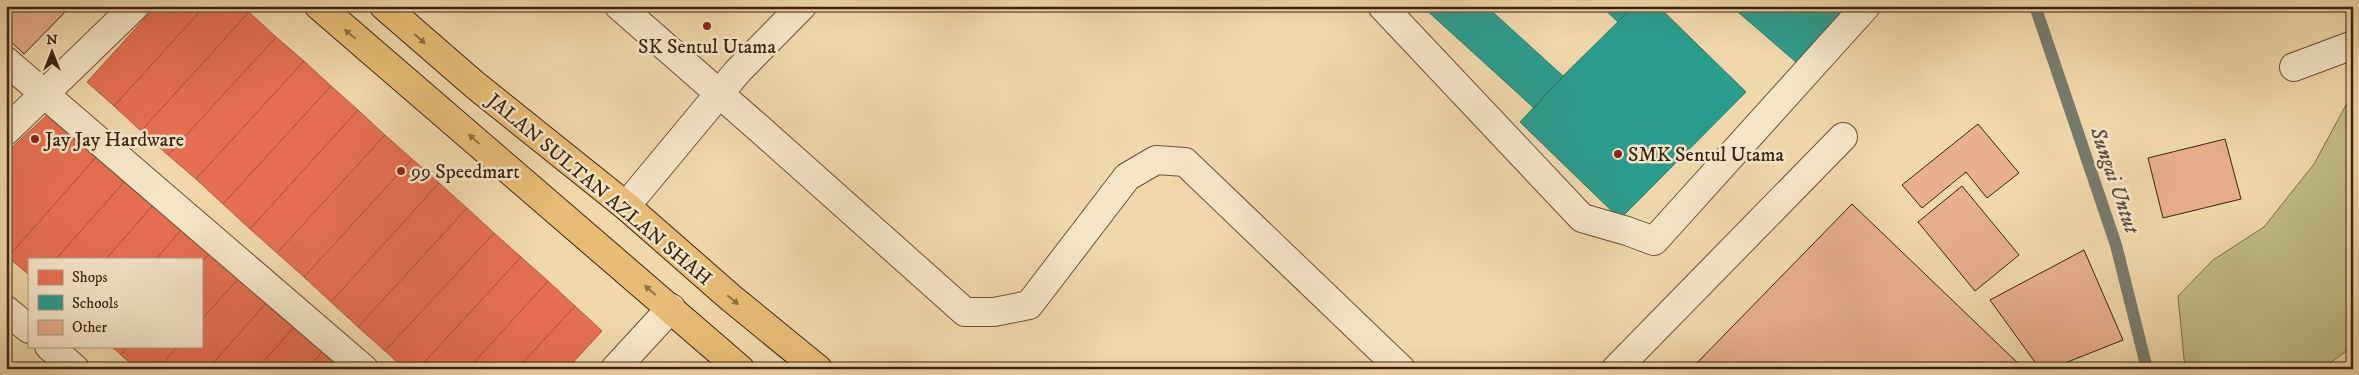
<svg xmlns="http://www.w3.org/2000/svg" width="2359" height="375" font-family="'IM FELL DW Pica',serif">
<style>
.green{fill:#c0bd84;stroke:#7e6f4a}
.shops{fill:#e76f51;stroke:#b4583e}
.schools{fill:#2a9d8f;stroke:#307869}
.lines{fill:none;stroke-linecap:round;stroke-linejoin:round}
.stream{stroke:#757c6e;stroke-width:12}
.building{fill:#e9af8d;stroke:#3d2111}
.minor-casing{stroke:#6a4f37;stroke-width:30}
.major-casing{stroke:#3d2111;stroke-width:30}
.minor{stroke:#f5e6c8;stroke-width:28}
.major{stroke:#e8bc75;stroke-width:28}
.oneway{fill:#926e43}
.poi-dot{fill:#8f2418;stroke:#f5e6c8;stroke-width:2}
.labels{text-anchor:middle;stroke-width:5;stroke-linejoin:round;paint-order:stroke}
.poi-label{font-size:20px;fill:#3d2111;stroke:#f5e6c8;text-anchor:start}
.street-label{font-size:20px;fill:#3d2111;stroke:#f5e6c8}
.water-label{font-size:21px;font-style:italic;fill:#594f40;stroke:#f5e6c8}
</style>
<rect width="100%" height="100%" fill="#f0d8aa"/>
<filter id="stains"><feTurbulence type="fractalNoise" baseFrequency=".004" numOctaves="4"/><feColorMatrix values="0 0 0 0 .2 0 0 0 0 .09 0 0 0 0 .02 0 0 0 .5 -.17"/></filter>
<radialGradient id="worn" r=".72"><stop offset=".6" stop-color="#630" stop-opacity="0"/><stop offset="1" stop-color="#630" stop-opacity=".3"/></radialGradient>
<path class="green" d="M2353,92v254l-31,23h-137l-7,-73 35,-36 51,-33 50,-63z"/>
<path class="shops" d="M156,6h49l-91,100 -27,-24z
M205,6h38l6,6 -108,119 -27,-25z
M249,12l27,25 -108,118 -27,-24z
M276,37l28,24 -108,118 -28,-24z
M304,61l27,25 -108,118 -27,-25z
M331,86l27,24 -108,119 -27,-25z
M358,110l27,25 -108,118 -27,-24z
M48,114l49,42 -89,101 -2,-2v-102z
M385,135l27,24 -108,118 -27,-24z
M97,156l28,25 -69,78h-27v16l-21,-18z
M412,159l27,24 -108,119 -27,-25z
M125,181l28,24 -47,54h-50z
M439,183l28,25 -109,119 -27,-25z
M153,205l28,25 -25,29h-50z
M467,208l27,25 -109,118 -27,-24z
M181,230l28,24 -8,9v-4h-45z
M494,233l27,24 -103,112h-13l-20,-18z
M209,254l29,25 -37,41v-57z
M521,257l27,24 -80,88h-50z
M238,279l28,24 -58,66h-50l20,-23h23v-26z
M548,281l27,25 -58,63h-49z
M266,303l28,24 -37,42h-49z
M575,306l27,25 -35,38h-50z
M294,327l28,25 -15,17h-50z
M111,346h17l-7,9z
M128,346h50l-20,23h-21l-16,-14z
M322,352l19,17h-34z"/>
<path class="schools" d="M1422,6h64l77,70 -29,32z
M1601,6h33l-16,16z
M1634,6h24l88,86 -126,127 -100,-97 43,-46z
M1731,6h128l-55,63z"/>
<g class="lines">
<path class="stream" d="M2035,6l81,239 31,124"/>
</g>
<path class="building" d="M6,6h65l-47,48 -18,-17z
M1978,124l41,49 -32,25 -21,-26 -44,36 -20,-23z
M2225,139l16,60 -78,19 -15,-60z
M1962,186l57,69 -44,36 -57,-69z
M1852,204l172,165h-333z
M2084,250l39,90 -73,29h-10l-50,-69z"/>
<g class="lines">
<g class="minor-casing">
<path id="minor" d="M619,6l143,125 203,181h29l35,-7 98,-128 29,-17 29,2 216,207
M1382,6l200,212 45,13 27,10 212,-235
M6,61l358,308
M2294,67l59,-22
M6,131l129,-125
M626,206l112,-135 64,-65
M6,310l23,19
M49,346l26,23
M615,369l56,-61
M1616,369l227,-232"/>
</g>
<g class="major-casing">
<path id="major" d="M319,6l421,363
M384,6l91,79 151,121 105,92 87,71"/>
</g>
<use href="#minor" class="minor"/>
<use href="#major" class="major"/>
</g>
<defs><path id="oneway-solid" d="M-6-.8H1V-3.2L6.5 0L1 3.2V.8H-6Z" transform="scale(1.25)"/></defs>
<g class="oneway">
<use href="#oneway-solid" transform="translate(350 34) rotate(-140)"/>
<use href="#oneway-solid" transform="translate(420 39) rotate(41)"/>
<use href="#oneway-solid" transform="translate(474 139) rotate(-139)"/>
<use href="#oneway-solid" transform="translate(650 290) rotate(-139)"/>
<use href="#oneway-solid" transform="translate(733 300) rotate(40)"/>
</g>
<g class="poi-dot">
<circle cx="707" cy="26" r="5"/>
<circle cx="35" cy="139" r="5"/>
<circle cx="1618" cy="154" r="5"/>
<circle cx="401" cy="171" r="5"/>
</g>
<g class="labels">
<g class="poi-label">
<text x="707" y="53" text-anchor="middle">SK Sentul Utama</text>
<text x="45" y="146">Jay Jay Hardware</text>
<text x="1628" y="161">SMK Sentul Utama</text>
<text x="411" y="178">99 Speedmart</text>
</g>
<g class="street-label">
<text transform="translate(600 189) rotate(40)" y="7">JALAN SULTAN AZLAN SHAH</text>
</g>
<g class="water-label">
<text transform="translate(2115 180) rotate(71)" y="7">Sungai Untut</text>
</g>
</g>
<rect width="2359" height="375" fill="none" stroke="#f0d8aa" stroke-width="25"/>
<rect x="8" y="8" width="2344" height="360" fill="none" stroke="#3d2111" stroke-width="2.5"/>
<rect x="12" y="12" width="2334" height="350" fill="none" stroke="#3d2111"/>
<rect x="28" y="258" width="175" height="90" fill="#f5e6c8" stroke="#ab977f"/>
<rect x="38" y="270" width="25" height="15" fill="#e76f51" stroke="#ab977f"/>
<text x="72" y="282" font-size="15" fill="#3d2111">Shops</text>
<rect x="38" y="295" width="25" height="15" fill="#2a9d8f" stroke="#ab977f"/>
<text x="72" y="308" font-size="15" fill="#3d2111">Schools</text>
<rect x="38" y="320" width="25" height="15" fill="#e9af8d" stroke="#ab977f"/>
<text x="72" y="332" font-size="15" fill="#3d2111">Other</text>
<g transform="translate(52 52)" stroke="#f5e6c8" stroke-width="4" paint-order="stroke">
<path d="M0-4L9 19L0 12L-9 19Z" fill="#3d2111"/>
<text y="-8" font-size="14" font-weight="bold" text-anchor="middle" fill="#3d2111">N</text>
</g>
<rect width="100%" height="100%" filter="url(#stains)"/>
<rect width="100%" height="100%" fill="url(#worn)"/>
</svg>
